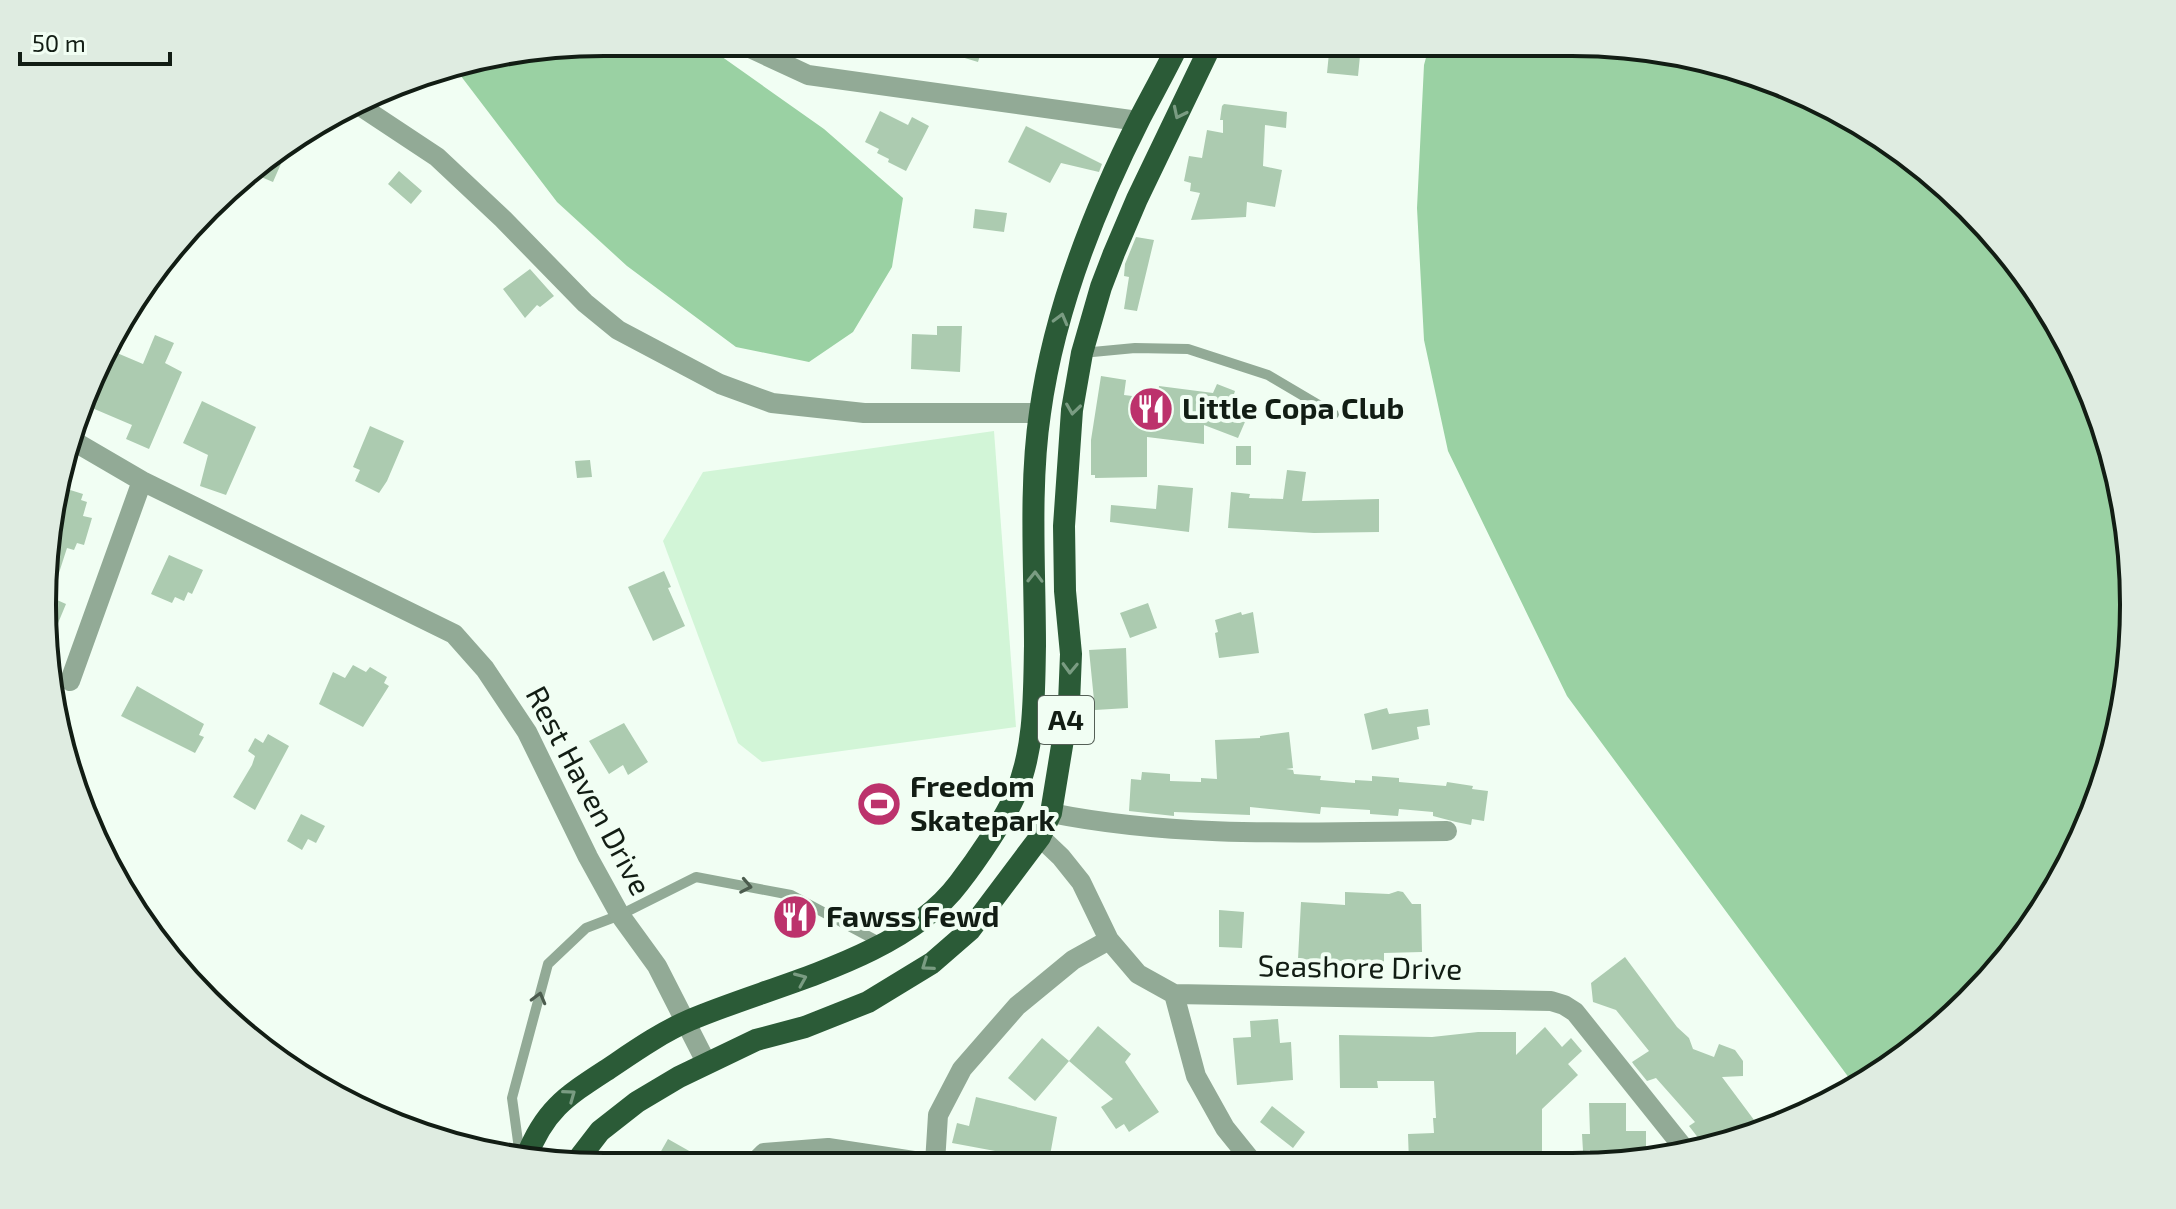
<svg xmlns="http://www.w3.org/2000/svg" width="2176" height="1209" font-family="'Exo 2',sans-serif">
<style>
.green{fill:#d2f5d7}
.water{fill:#9ad1a3}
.building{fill:#accbb0}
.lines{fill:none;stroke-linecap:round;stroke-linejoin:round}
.service{stroke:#92aa96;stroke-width:10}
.minor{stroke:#92aa96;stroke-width:20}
.trunk{stroke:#2b5b37;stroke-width:22}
.oneway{stroke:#7a9c82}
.oneway2{stroke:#4c5c4e}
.labels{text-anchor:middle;stroke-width:8;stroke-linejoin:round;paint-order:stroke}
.shield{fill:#f1fef3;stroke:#556057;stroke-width:2}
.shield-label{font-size:28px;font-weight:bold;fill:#121d14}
.poi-label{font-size:30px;font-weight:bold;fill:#121d14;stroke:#f1fef3;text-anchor:start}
.street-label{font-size:30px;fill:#121d14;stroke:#f1fef3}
.rim{fill:none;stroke:#121d14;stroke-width:4}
</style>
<rect width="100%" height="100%" fill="#f1fef3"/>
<path class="green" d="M994,431l22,296 -254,35 -24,-19 -75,-202 40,-69z"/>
<path class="water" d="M605,42h96l123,87 79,69 -11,69 -39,65 -44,30 -73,-15 -109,-81 -70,-64 -103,-135z
M1430,43h178l110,18 135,57 90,64 75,80 58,94 39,103 18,109 -4,110 -25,108 -46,100 -88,116 -86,70 -29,14 -288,-390 -119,-245 -24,-111 -7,-132 7,-143z"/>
<path class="building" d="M926,42h58l-6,20 -53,-16z
M1329,53l31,3 -2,20 -31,-3z
M1224,104l63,8 -1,16 -21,-3 -2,41 19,4 -7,37 -28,-5 -1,15 -55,3 9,-27 -10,-2 1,-8 -7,-2 5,-25 13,2 5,-28 16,3v-13h-3l2,-14z
M880,111l28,14 4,-8 17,9 -23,45 -18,-9 1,-3 -12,-6 2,-4 -14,-7z
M1026,126l76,38 -3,8 -38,-9 -11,20 -42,-21z
M290,143l-17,39 -24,-10 13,-14z
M399,171l23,20 -11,13 -23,-20z
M975,209l32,4 -3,19 -31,-4z
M1136,237l18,3 -17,71 -13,-2 5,-32 -5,-1 1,-12z
M530,269l24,27 -14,11 -3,-2 -12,13 -22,-29z
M937,326h25l-2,46 -49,-3 1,-35 25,1z
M155,335l19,8 -9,20 17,9 -33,77 -23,-10 6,-14 -47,-20 25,-55 33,14z
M1101,376l25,4 -2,15 33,4 2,-13 54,7 4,-9 18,7 -3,9 19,8 -13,30 -34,-13v19l-57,-7v40l-52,1v-3h-4v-35z
M202,401l54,26 -30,68 -26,-9 8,-31 -25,-12z
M370,426l34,15 -17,40 -8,12 -24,-12 5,-11 -7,-3z
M1236,446h15v19h-15z
M590,460l2,17 -15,1 -2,-17z
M1287,470l19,2 -4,29 77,-2v33l-65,1 -86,-5 3,-36 19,2 -1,4 34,1z
M1158,485l35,3 -4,44 -79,-10 1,-17 45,4z
M67,489l16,5 -2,6 6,2 -4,14 9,2 -8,27 -7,-2 -3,7 -7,-2 -10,31 -8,-1 8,-80 7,2z
M169,555l34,15 -11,24 -4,-2 -4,9 -9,-4 -3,6 -21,-9z
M664,571l7,16 -3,1 17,38 -32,15 -25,-54z
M48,596l18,8 -20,48 -3,-11z
M1148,603l9,25 -27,10 -10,-25z
M1241,612l1,3 11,-3 6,41 -40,5 -4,-25 3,-1 -3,-12z
M1126,648l2,60 -33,2 -6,-60z
M353,665l13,7 4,-5 17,10 -3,6 5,3 -26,41 -44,-23 14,-32 12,6z
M137,686l67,38 -5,11 5,2 -9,16 -74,-37z
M1387,708l2,6 39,-5 2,16 -13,2 2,12 -47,11 -8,-36z
M624,723l24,39 -20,13 -5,-10 -14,9 -20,-33z
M1289,732l4,36 -7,1 7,1 1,4 27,2 -1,4 35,3v-3l17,1v-5l27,2v4l47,4 1,-4 26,4 -1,3 16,2 -4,30 -12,-2 -1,6 -15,-3 -23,-6v-4l-34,-3 -1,7 -28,-2v-4l-49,-3 -1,7 -70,-7v8l-76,-3v4l-45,-5 2,-32 10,1 1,-8 28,2v7l31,1v-4l16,1 -2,-39 45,-2v-2z
M268,734l21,12 -34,64 -22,-13 19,-32 3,-9 -7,-5 7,-13 8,5z
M301,814l24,12 -9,17 -8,-4 -6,11 -15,-9z
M1398,891l5,1 9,12h9l1,48 -38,1v10l-86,-4 3,-57 44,3v-13l44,2z
M1219,910l25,2 -2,36 -23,-1z
M1625,957l52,70 12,11 4,11 21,8 5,-13 16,6 8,11v15l-21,1 41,55 -10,5 -47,11 -17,-22 6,-4 -39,-44 -9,3 -13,-16 -2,-3 17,-11 -33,-41 -23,-8 -2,-19z
M1278,1019l2,24 11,-1 2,38 -56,5 -4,-47 18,-1 -1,-16z
M1098,1026l33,28 -6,8 34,50 -30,20 -5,-8 -8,5 -15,-22 12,-8 -44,-38z
M1545,1027l17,20 9,-9 11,13 -14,13 10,11 -36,34v54h-36v-5l-20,5h-18l-9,-5 -29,1v4h-21l-1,-29 26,-1 -1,-15h3l-2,-37h-57l1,7h-38l-1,-53 93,2 46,-5h38v23z
M1042,1038l27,23 -34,40 -27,-23z
M976,1097l81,20 -8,44 -97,-18 5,-20 12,3z
M1589,1103h37v28h20v25h-12v6h-43l-1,-12 -7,1 -1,-17h8z
M1272,1106l33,26 -12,16 -33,-26z
M668,1139l46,26 -55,1 6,-10 -5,-3z"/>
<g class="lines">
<path class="service" d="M1082,353l53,-5 53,1 80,26 66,39
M520,1156l-8,-58 36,-134 38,-36 34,-13 76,-38 95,18 90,48"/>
<path class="minor" d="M737,42l71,33 330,46
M360,106l77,51 66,62 82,84 33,27 102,54 52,19 92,10h176
M70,439l72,42 312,153 31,35 42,63 61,125 32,58 37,51 50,98
M70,681l72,-200
M1051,813c129,26 264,19 396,18
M1040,837l21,20 20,25 28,58 29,34 36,20 377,7 13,4 11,7 112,140
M1174,994l22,82 29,52 29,36
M935,1163l3,-48 24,-46 55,-63 56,-46 36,-20
M752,1165l12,-12 64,-5 112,17"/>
<path class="trunk" d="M526,1158c18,-47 39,-61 79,-87 27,-18 55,-38 85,-51 84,-36 212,-61 269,-137 17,-22 46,-64 57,-90 19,-45 18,-98 19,-147 0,-75 -6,-160 5,-233 14,-102 54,-204 100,-295 13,-25 27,-50 39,-75
M573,1166l27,-35 37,-29 42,-25 77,-37 49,-13 63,-25 64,-39 38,-33 70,-93 11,-24 18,-110 2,-49 -6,-63 -1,-65 8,-116 10,-57 19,-66 13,-34 23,-54 75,-156"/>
</g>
<defs><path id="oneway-chevron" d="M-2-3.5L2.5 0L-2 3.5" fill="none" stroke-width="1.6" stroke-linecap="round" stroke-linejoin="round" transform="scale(2)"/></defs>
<g class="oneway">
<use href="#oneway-chevron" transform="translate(1179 113) rotate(116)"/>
<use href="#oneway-chevron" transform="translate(1061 319) rotate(-75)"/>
<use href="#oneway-chevron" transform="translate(1073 409) rotate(98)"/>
<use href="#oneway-chevron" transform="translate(1035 577) rotate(-89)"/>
<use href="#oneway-chevron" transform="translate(1070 668) rotate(92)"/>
<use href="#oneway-chevron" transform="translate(927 965) rotate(145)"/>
<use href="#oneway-chevron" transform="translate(801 979) rotate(-23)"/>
<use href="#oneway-chevron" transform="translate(570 1095) rotate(-36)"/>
</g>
<g class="oneway2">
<use href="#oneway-chevron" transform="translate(746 886) rotate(11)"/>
<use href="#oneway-chevron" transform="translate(539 998) rotate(-75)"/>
</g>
<defs>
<g id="restaurant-disc" transform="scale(2.3)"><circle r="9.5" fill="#bc326c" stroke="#f1fef3"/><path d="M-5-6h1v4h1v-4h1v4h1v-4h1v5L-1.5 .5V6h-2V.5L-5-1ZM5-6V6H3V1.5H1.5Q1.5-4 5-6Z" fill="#fff"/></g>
<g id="stadium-disc" transform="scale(2.3)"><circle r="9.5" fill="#bc326c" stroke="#f1fef3"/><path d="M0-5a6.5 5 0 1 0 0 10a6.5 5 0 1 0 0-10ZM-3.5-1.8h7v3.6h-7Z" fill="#fff"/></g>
</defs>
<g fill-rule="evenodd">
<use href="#restaurant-disc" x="1151" y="409"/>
<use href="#stadium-disc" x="879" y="804"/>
<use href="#restaurant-disc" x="795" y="917"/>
</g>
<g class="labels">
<rect class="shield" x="1038" y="696" width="56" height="48" rx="6"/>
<g class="shield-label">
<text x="1066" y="730">A4</text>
</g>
<g class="poi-label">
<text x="1182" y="419">Little Copa Club</text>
<text x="910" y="797">Freedom<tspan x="910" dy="34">Skatepark</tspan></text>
<text x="826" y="927">Fawss Fewd</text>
</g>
<g class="street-label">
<text transform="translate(588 791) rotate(62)" y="10">Rest Haven Drive</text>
<text transform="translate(1360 968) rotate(1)" y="10">Seashore Drive</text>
</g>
</g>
<path d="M0 0H2176V1209H0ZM604 56H1572A548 548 0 0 1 2120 604V605A548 548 0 0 1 1572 1153H604A548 548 0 0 1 56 605V604A548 548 0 0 1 604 56Z" fill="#dfece1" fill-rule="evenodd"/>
<path class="rim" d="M604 56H1572A548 548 0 0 1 2120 604V605A548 548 0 0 1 1572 1153H604A548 548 0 0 1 56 605V604A548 548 0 0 1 604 56Z"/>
<path d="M20 52v12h150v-12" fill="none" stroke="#121d14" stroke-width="4"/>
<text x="32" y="52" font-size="24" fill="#121d14" stroke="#f1fef3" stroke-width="6" paint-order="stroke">50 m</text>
</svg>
